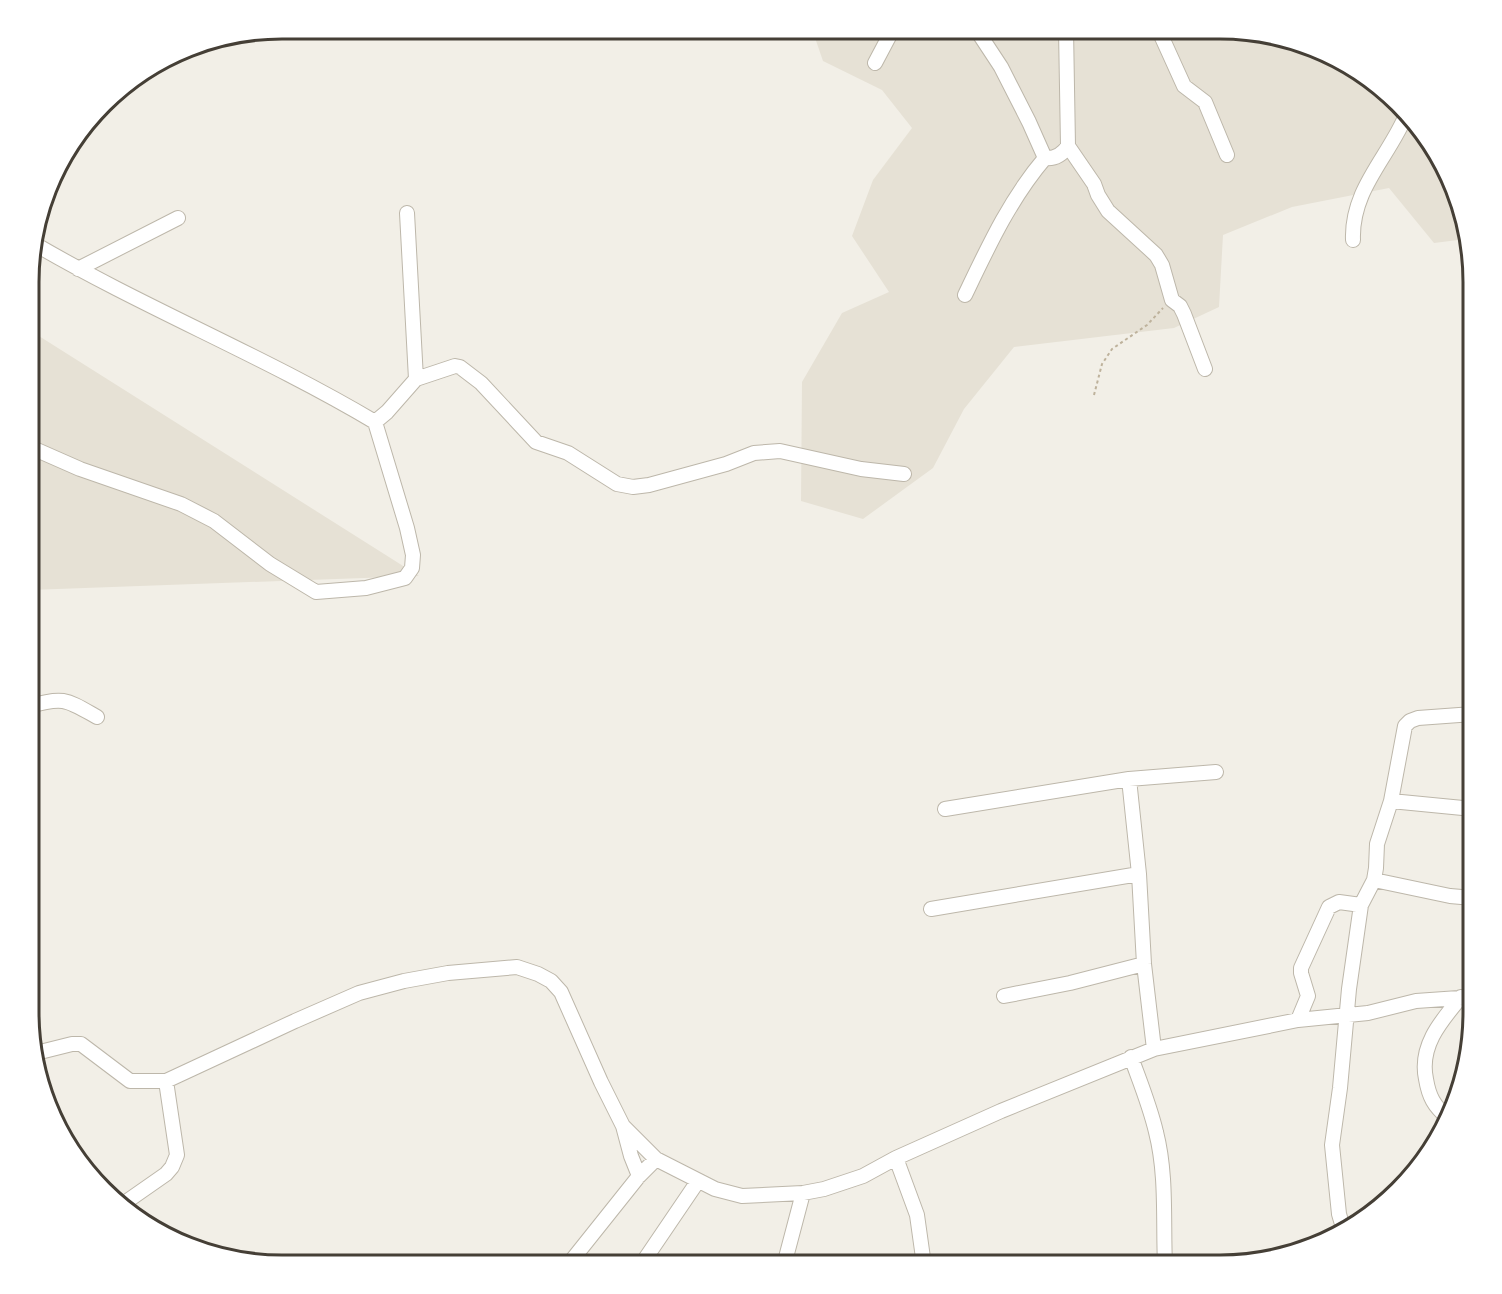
<svg xmlns="http://www.w3.org/2000/svg" width="1502" height="1294" font-family="'Space Grotesk',sans-serif">
<style>
.residential{fill:#e6e1d5}
.lines{fill:none;stroke-linecap:round;stroke-linejoin:round}
.minor-casing{stroke:#bdb7aa;stroke-width:16}
.path{stroke:#beb29c;stroke-width:2;stroke-dasharray:3 3;stroke-linecap:butt}
.minor{stroke:#fff;stroke-width:14}
.rim{fill:none;stroke:#453f36;stroke-width:3}
</style>
<rect width="100%" height="100%" fill="#f2efe7"/>
<path class="residential" d="M812,29h425l95,26 67,48 48,67 19,69 -32,4 -45,-55 -97,19 -69,28 -4,72 -45,21 -160,19 -50,62 -31,59 -70,51 -62,-18 1,-119 40,-69 47,-21 -37,-56 21,-56 39,-52 -30,-38 -59,-29z
M31,331l388,245 -389,14z"/>
<g class="lines">
<g class="minor-casing">
<path id="minor" d="M976,29l25,38 28,55 16,36
M1066,29l2,117 26,38 4,11 10,16 48,44 6,10 10,35 8,6 4,8 21,55
M1153,29l7,4 24,53 21,16 22,53
M875,63l18,-34
M1045,158c9,1 17,-3 23,-12
M407,213l9,166
M1353,240c-2,-51 36,-83 54,-127
M78,269l100,-51
M965,295c23,-48 45,-96 80,-137
M375,422l12,-10 29,-33 39,-13 5,1 21,16 55,59 32,11 49,31 16,3 16,-2 77,-21 28,-11 26,-2 81,18 43,5
M30,447l50,22 101,35 33,17 56,43 46,28 50,-4 39,-10 7,-10 1,-13 -6,-27 -32,-106c-111,-66 -231,-114 -342,-179
M30,706c34,-10 37,-6 67,11
M1391,801l82,8
M945,809l184,-30
M1374,880l76,16 23,2
M931,909l208,-35
M1004,996l66,-13 74,-19
M1298,1020l10,-24 -7,-23v-5l28,-61 10,-5 22,3
M1154,1049l-10,-85 -5,-90 -10,-95 87,-7
M36,1053l36,-9h9l49,37h36l129,-60 64,-28 45,-12 44,-8 69,-6 21,7 13,7 10,11 40,90 22,44 8,30 8,20
M1131,1057c9,25 19,49 25,75 11,43 7,89 9,133
M1448,1118c-14,-12 -19,-21 -22,-39 -7,-33 15,-58 35,-82
M623,1126l33,33 59,30 27,7 61,-3 21,-4 39,-13 33,-18 105,-47 153,-62 144,-29 70,-7 48,-12 57,-4
M896,1158l21,57 7,50
M123,1204l43,-30 6,-7 5,-12 -11,-74
M1344,1231l-5,-17 -7,-69 8,-57 9,-99 12,-84 13,-25 2,-12 1,-24 14,-43 14,-75 5,-5 8,-3 55,-4
M568,1265l71,-89 17,-17
M641,1265l57,-84
M784,1265l19,-72"/>
</g>
<path class="path" d="M1094,395l8,-31 10,-15 35,-24 16,-17"/>
<use href="#minor" class="minor"/>
</g>
<path d="M0 0H1502V1294H0ZM282 39H1220A243 243 0 0 1 1463 282V1012A243 243 0 0 1 1220 1255H282A243 243 0 0 1 39 1012V282A243 243 0 0 1 282 39Z" fill="#fff" fill-rule="evenodd"/>
<path class="rim" d="M282 39H1220A243 243 0 0 1 1463 282V1012A243 243 0 0 1 1220 1255H282A243 243 0 0 1 39 1012V282A243 243 0 0 1 282 39Z"/>
</svg>
